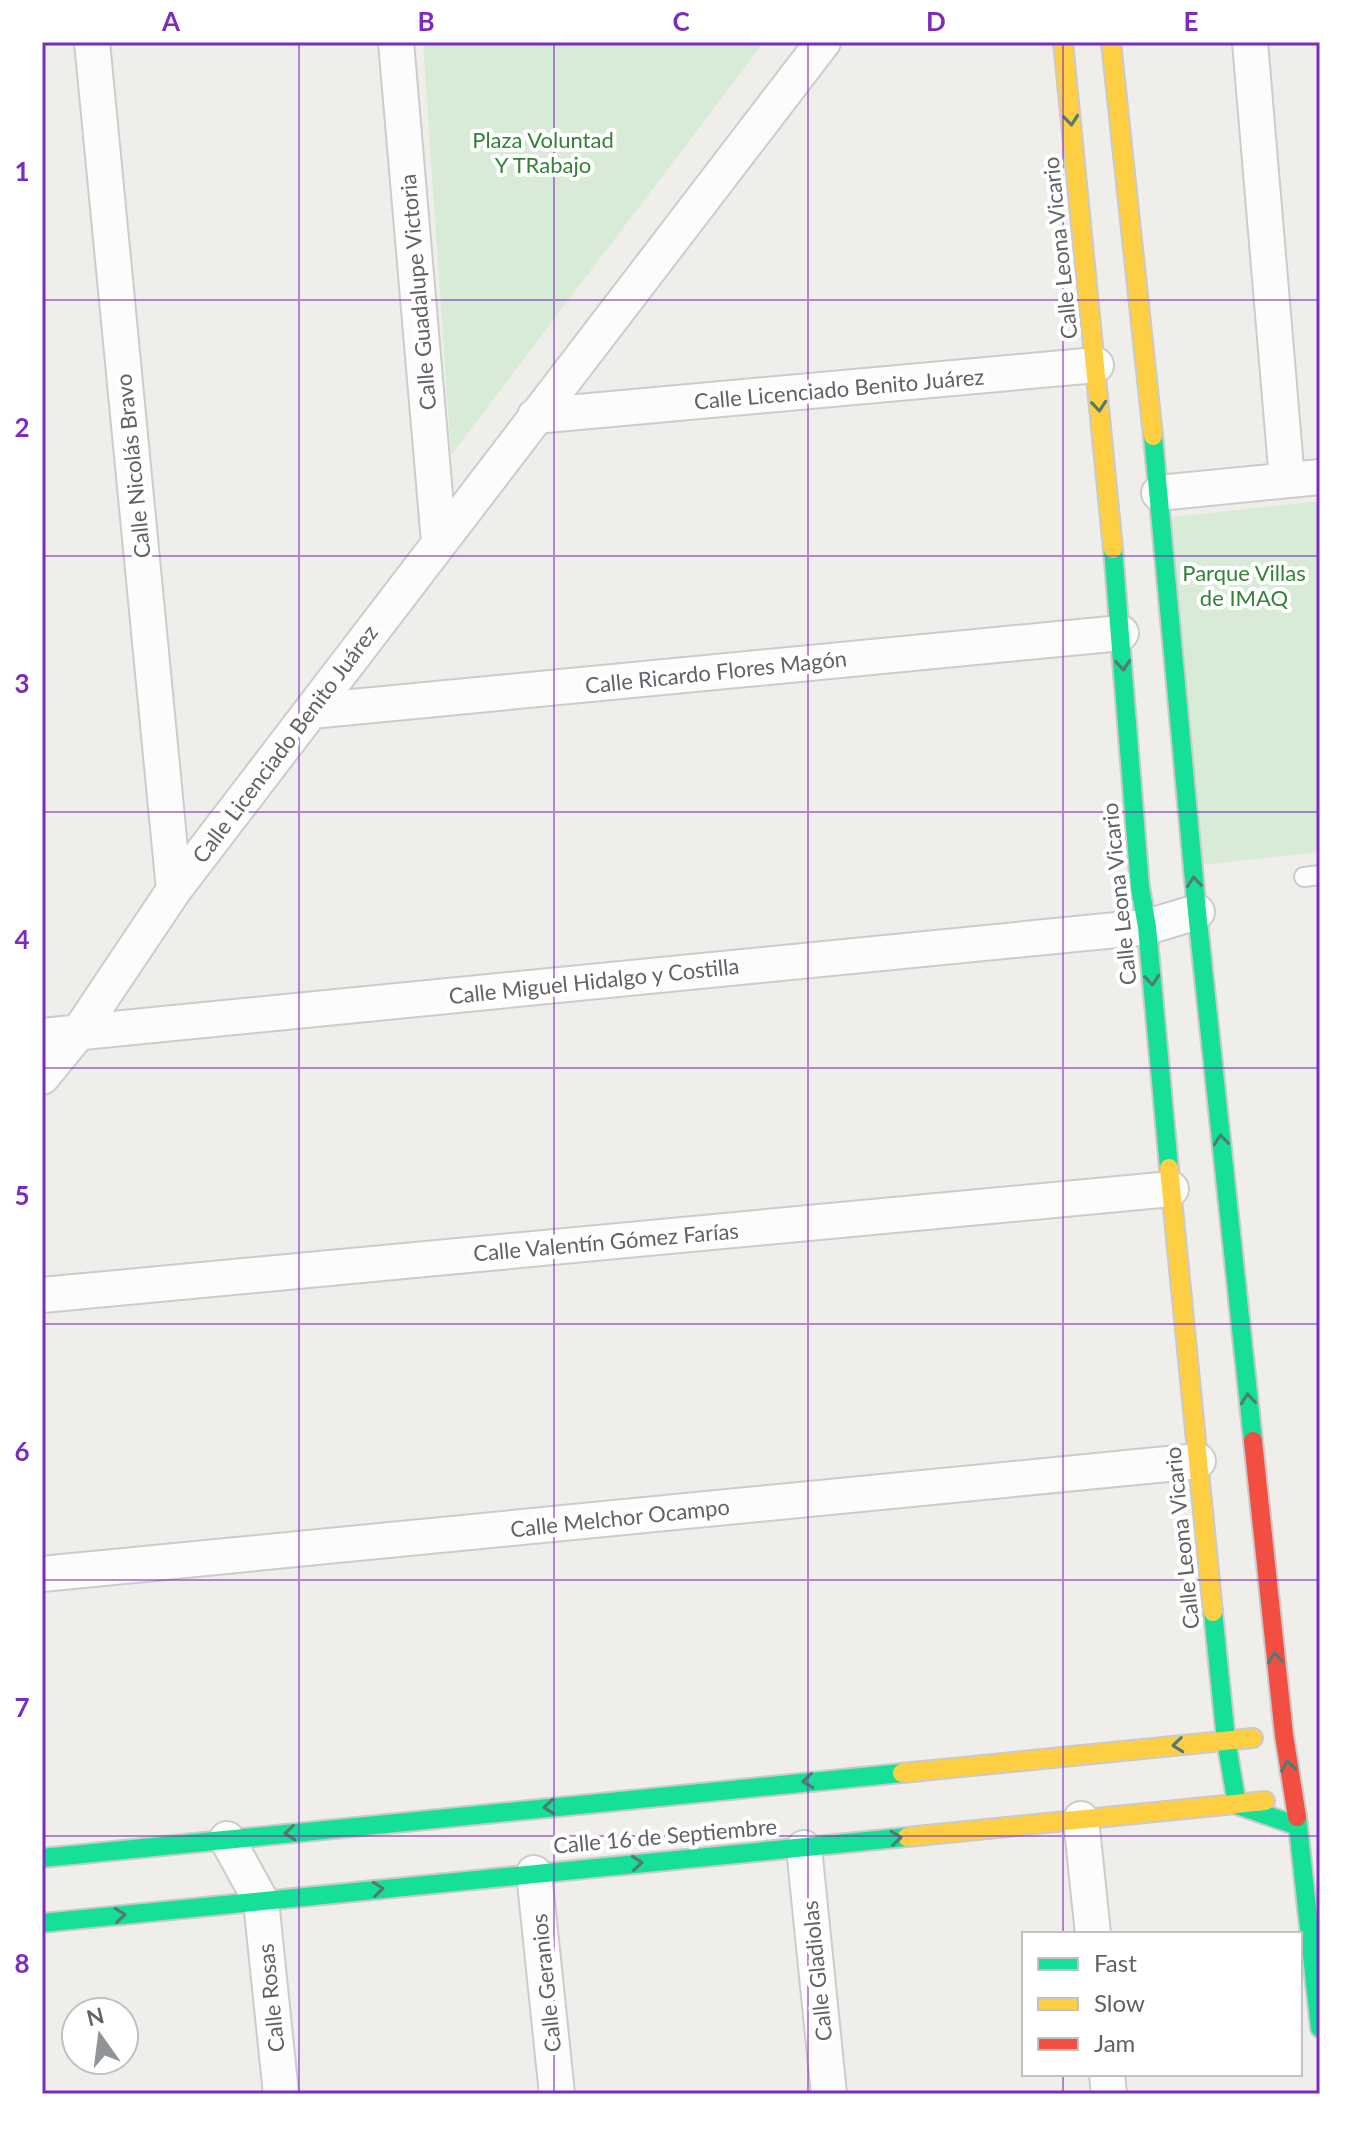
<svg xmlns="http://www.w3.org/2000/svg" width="1362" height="2136" font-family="Lato,sans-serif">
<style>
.green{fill:#d8ebd6}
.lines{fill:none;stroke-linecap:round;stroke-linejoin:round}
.lane-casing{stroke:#cbcccc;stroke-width:22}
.street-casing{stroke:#cbcccc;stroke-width:38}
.fast-casing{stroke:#cacacb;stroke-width:22}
.slow-casing{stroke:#cacacb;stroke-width:22}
.jam-casing{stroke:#cacacb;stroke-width:22}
.lane{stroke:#fdfcfc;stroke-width:18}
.street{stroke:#fdfcfc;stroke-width:34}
.fast{stroke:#16e098;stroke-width:18}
.slow{stroke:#ffcf43;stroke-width:18}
.jam{stroke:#f24e42;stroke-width:18}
.oneway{stroke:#507c72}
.grid{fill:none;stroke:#7b2cbf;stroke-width:2;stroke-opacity:0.55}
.labels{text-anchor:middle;stroke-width:8;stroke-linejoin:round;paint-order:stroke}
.park-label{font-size:22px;fill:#348238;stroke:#fff}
.street-label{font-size:22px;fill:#5f6368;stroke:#fff}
.neatline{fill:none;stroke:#7b2cbf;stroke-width:3}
.grid-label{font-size:26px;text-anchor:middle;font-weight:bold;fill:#7b2cbf}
</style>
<rect width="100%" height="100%" fill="#efeeea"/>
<path class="green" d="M423,42h341l-313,413z
M1320,501v351l-121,13 -37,-347z"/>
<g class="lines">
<g class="lane-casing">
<path id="lane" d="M1304,877l16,-2"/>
</g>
<g class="street-casing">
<path id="street" d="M92,42l82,848
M396,42l43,500
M1250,42l37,438
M535,416l561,-51
M1159,493l161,-16
M311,711l810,-78
M42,1036l1105,-109 50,-15
M42,1077l37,-45 95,-142 649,-848
M42,1295l1129,-106
M42,1574l1156,-113
M1081,1819l12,115
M227,1839l34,62 20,193
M804,1848l25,246
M534,1873l23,221
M1107,2074l2,20"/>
</g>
<g class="fast-casing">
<path id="fast" d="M1153,436l44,476 56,529
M1113,549l27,338 7,40 22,241
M1213,1612l13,128 11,65 61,21
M1297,1817l23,211
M42,1858l860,-85
M42,1923l865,-86"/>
</g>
<g class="slow-casing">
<path id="slow" d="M1063,42l50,507
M1111,42l42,394
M1169,1168l44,444
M902,1773l351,-35
M907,1837l358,-36"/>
</g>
<g class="jam-casing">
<path id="jam" d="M1253,1441l31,294 13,82"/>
</g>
<use href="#lane" class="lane"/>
<use href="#street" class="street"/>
<use href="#fast" class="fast"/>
<use href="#slow" class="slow"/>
<use href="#jam" class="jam"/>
</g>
<defs><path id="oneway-chevron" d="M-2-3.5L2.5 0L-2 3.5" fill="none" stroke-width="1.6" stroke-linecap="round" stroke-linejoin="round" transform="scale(2)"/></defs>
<g class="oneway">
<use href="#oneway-chevron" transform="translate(1071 120) rotate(84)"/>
<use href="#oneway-chevron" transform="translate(1099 406) rotate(85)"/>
<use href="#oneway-chevron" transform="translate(1123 665) rotate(86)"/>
<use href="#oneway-chevron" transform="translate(1194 882) rotate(-95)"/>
<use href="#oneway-chevron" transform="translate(1152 980) rotate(85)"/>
<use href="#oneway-chevron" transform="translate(1221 1140) rotate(-96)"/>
<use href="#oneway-chevron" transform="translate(1248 1399) rotate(-96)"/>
<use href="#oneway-chevron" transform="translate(1275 1658) rotate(-96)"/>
<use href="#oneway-chevron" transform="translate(1178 1745) rotate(174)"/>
<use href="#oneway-chevron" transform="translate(1288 1766) rotate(-98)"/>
<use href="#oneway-chevron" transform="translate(808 1781) rotate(174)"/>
<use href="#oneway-chevron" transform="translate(549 1807) rotate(174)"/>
<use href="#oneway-chevron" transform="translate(290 1833) rotate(174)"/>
<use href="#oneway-chevron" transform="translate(896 1838) rotate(-6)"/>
<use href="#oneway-chevron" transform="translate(637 1863) rotate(-5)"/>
<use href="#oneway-chevron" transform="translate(378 1889) rotate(-6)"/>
<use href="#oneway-chevron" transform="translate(120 1915) rotate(-6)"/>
</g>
<path class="grid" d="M299,42v2052M554,42v2052M808,42v2052M1063,42v1892M42,300h1278M42,556h1278M42,812h1278M42,1068h1278M42,1324h1278M42,1580h1278M42,1836h1278M1063,2074v20"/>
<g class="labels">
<g class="park-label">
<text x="543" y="148">Plaza Voluntad<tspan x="543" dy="25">Y TRabajo</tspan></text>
<text x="1244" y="581">Parque Villas<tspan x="1244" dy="25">de IMAQ</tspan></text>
</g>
<g class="street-label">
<text transform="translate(1060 248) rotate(-96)" y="8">Calle Leona Vicario</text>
<text transform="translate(418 292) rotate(-95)" y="8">Calle Guadalupe Victoria</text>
<text transform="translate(839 389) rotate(-5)" y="8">Calle Licenciado Benito Juárez</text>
<text transform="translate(133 466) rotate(-96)" y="8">Calle Nicolás Bravo</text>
<text transform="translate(716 672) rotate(-6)" y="8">Calle Ricardo Flores Magón</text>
<text transform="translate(285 744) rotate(-53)" y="8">Calle Licenciado Benito Juárez</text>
<text transform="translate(1119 894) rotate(-96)" y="8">Calle Leona Vicario</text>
<text transform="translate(594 981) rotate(-6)" y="8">Calle Miguel Hidalgo y Costilla</text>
<text transform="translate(606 1242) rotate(-5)" y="8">Calle Valentín Gómez Farías</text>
<text transform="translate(620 1518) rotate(-6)" y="8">Calle Melchor Ocampo</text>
<text transform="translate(1182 1538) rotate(-96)" y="8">Calle Leona Vicario</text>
<text transform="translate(665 1836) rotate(-5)" y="8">Calle 16 de Septiembre</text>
<text transform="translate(817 1971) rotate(-96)" y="8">Calle Gladiolas</text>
<text transform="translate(546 1983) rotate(-96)" y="8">Calle Geranios</text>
<text transform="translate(271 1998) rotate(-96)" y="8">Calle Rosas</text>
</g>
</g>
<rect width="1362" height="2136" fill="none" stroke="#ffffff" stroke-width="88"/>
<rect x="1022" y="1932" width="280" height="144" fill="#ffffff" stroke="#bfc1c3" stroke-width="2"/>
<rect x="1038" y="1958" width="40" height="12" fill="#16e098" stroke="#bfc1c3" stroke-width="2"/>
<text x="1094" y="1972" font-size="24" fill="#5f6368">Fast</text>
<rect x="1038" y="1998" width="40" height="12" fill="#ffcf43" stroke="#bfc1c3" stroke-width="2"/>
<text x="1094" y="2012" font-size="24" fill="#5f6368">Slow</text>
<rect x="1038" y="2038" width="40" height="12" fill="#f24e42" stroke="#bfc1c3" stroke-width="2"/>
<text x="1094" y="2052" font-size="24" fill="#5f6368">Jam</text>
<g transform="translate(100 2036) rotate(346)"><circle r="38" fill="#ffffff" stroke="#bfc1c3" stroke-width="2"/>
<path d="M0-6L14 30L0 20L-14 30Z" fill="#919496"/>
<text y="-12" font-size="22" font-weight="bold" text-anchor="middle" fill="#5f6368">N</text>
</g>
<rect x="44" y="44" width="1274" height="2048" class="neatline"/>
<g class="grid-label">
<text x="171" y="31">A</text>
<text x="426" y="31">B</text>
<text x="681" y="31">C</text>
<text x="936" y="31">D</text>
<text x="1191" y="31">E</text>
<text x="22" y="181">1</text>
<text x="22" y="437">2</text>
<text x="22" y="693">3</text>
<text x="22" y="949">4</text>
<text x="22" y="1205">5</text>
<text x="22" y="1461">6</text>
<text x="22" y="1717">7</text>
<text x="22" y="1973">8</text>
</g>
</svg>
